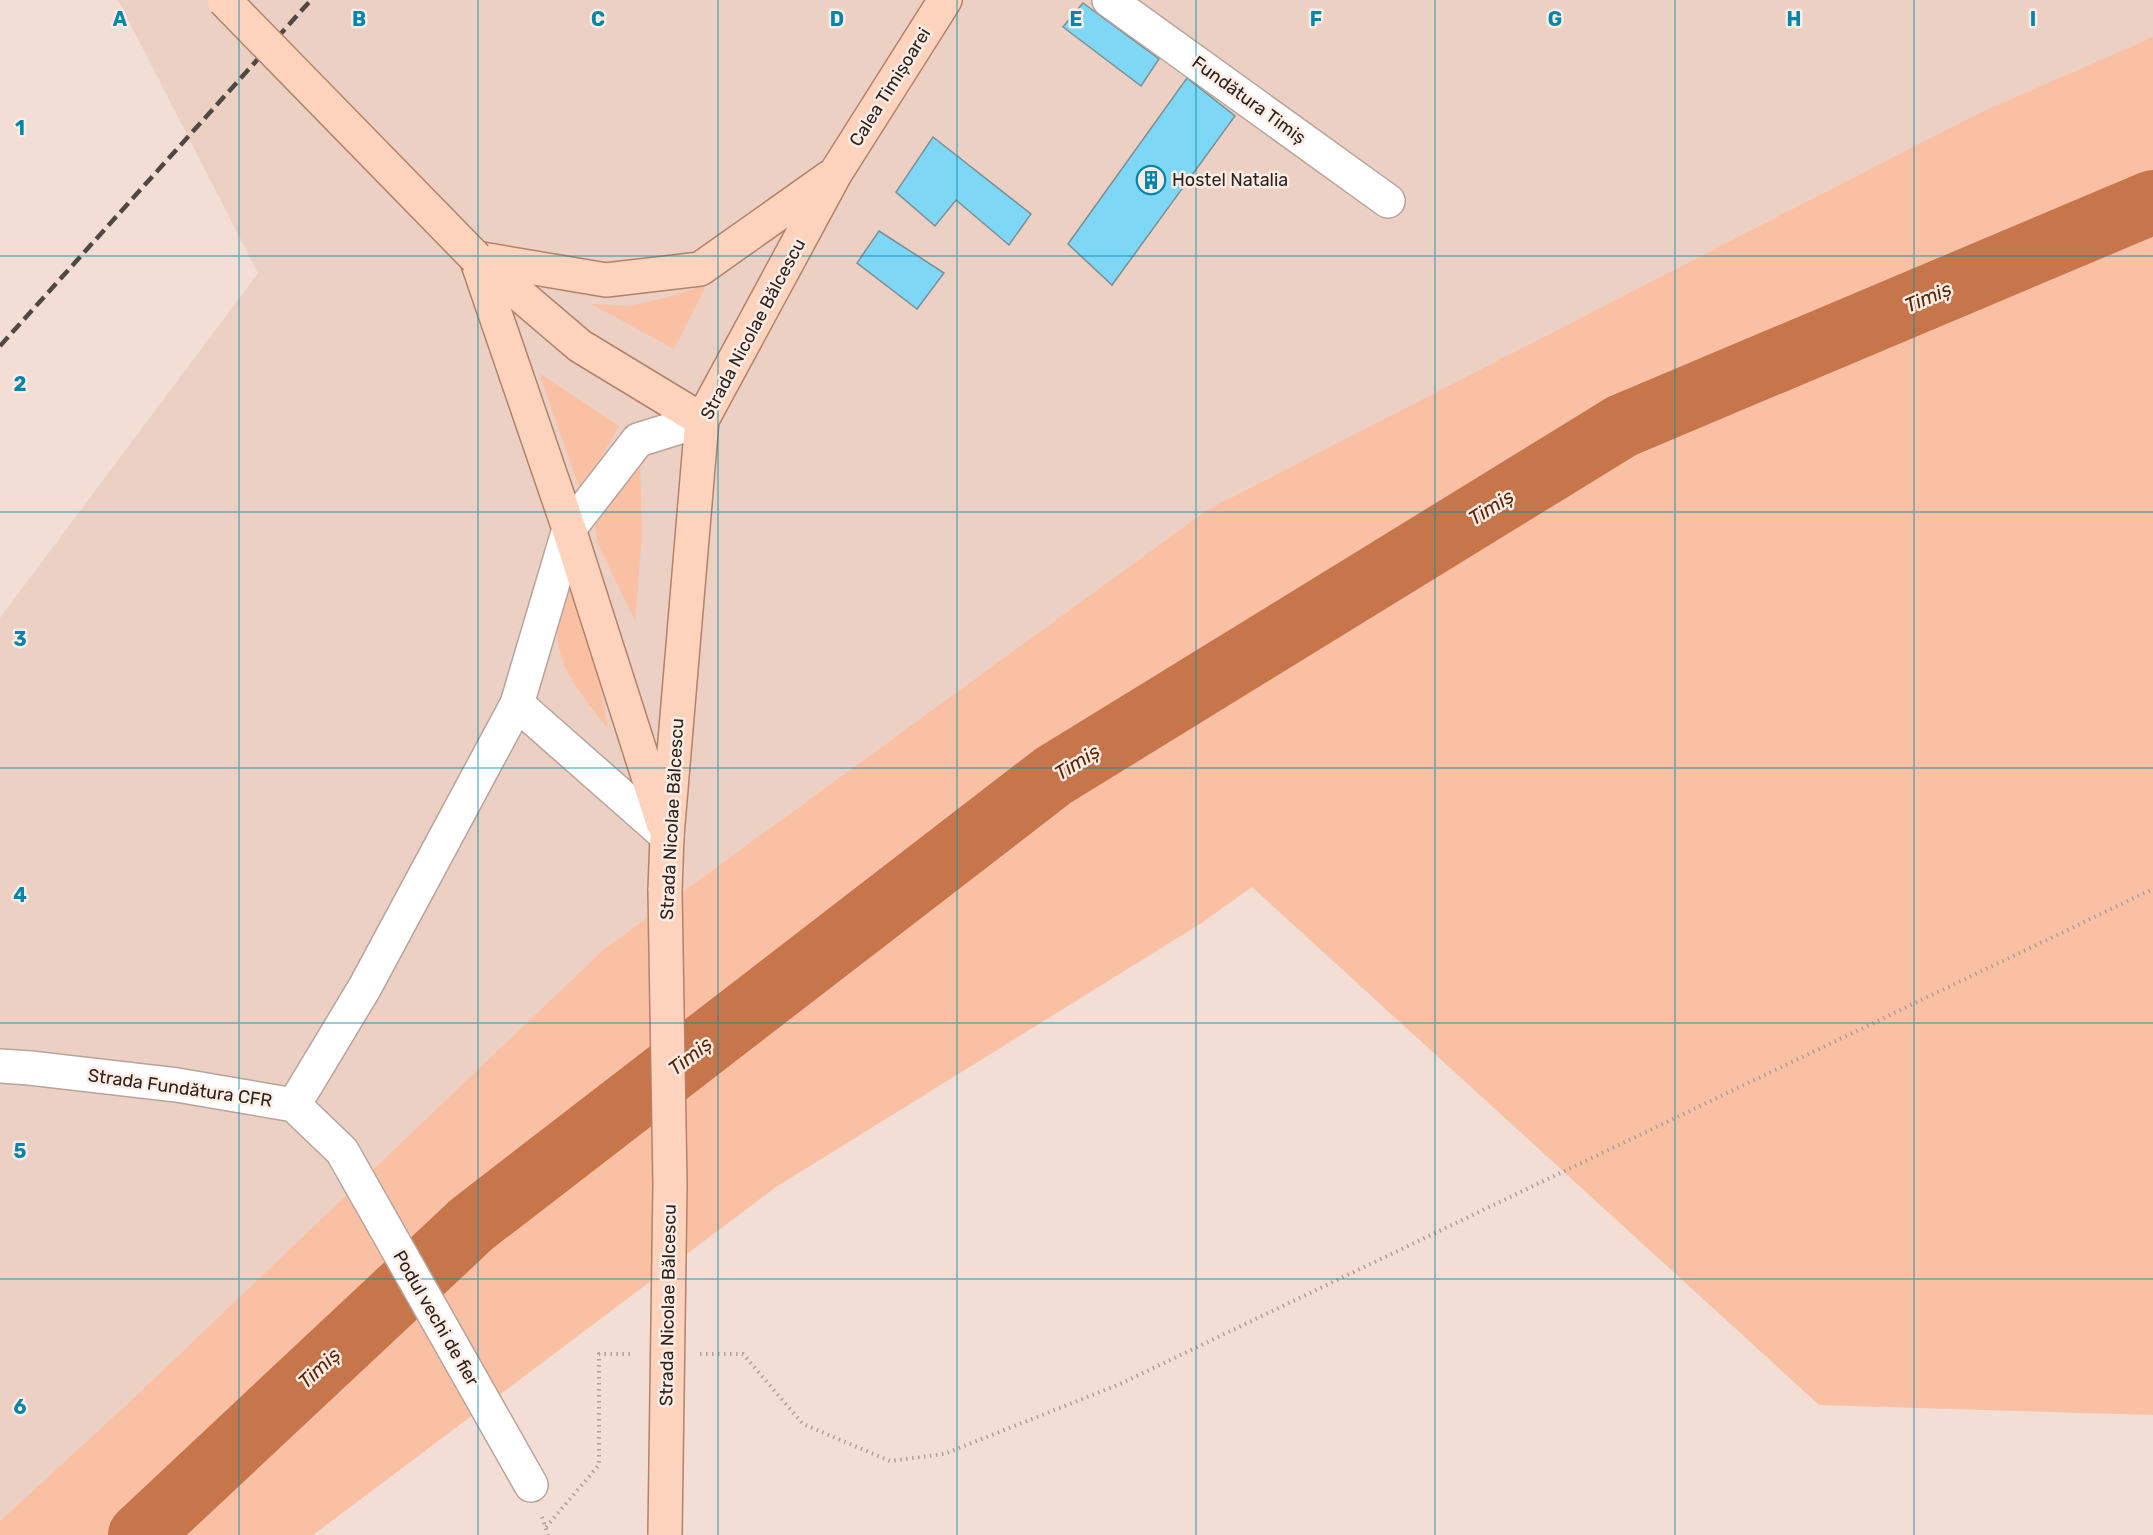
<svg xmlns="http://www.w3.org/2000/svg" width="2153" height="1535" font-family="Rubik,sans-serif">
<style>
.built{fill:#ebd0c3}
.green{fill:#fac0a4}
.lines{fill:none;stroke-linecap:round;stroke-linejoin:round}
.river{stroke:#c7754a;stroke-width:64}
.building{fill:#7fd7f6;stroke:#7b8f97;stroke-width:1.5}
.street-casing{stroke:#b7a49b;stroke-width:36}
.primary-casing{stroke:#b2826a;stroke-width:36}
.path{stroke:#b0a098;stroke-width:4;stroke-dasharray:1.5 4.5;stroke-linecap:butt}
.street{stroke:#fff;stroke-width:33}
.primary{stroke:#fdd3be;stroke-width:33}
.rail{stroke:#514842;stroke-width:4.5;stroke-dasharray:12 6;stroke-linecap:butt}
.primary-bridge-casing{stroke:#b2826a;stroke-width:36;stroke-linecap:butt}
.primary-bridge{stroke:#fdd3be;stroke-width:33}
.grid{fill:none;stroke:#0086a8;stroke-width:1.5;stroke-opacity:0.55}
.labels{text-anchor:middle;stroke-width:5;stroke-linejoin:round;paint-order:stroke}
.street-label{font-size:18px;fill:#2a231f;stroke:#fdece4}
.poi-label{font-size:18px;fill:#2a231f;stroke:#fdece4;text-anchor:start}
.water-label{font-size:20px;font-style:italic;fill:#5b2503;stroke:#fdece4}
.grid-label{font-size:20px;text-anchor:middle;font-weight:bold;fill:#0086a8;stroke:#fdece4;stroke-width:5;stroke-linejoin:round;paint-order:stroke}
</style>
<rect width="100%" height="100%" fill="#f2ded4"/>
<path class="built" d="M118,0h2035v37l-174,76 -772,397 -603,439 -466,445 -138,127v-903l258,-345z"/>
<path class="green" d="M2153,37v1378l-334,-10 -567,-518 -52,37 -424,263 -463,348h-313v-14l138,-127 466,-445 603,-439 772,-397z
M706,285l-32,64 -83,-45 38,2 39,-9z
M539,373l80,53 -38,66z
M640,463l2,72 -7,86 -38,-79 -2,-17z
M571,586l25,76 12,67c-22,-29 -51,-59 -51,-98 0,-14 10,-31 14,-45z"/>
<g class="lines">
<path class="river" d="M140,1535l332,-311 581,-448 569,-350 531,-224"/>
</g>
<path class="building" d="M1083,3l76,56 -18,27 -78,-59z
M1187,78l48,38 -123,169 -44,-41z
M933,137l98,77 -22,31 -53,-45 -21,26 -39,-34z
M879,231l65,42 -27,36 -60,-46z"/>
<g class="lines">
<g class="street-casing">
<path id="street" d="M1109,0l279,201
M517,704l150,132
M0,1066l30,2 147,17 117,20 48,46 189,334
M294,1105l71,-118 152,-283 52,-175 69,-89 64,-20"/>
</g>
<g class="primary-casing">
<path id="primary" d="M476,258l93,271 94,294
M476,258l130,22 94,-11 130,-92
M478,259l102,87 122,74
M665,890l2,-54 35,-416 133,-246 110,-174"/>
</g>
<path class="path" d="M700,1354h43l60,70 87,37 54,-7 176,-70 1033,-495
M542,1517l6,18
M546,1527l53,-62v-111h34"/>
<use href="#street" class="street"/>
<use href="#primary" class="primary"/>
<path class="rail" d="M0,346l311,-346"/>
<g class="primary-bridge-casing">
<path id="primary-bridge" d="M224,0l252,258
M665,1535l5,-351 -5,-294"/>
</g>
<use href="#primary-bridge" class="primary-bridge"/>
</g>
<path class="grid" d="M239,0v1535M478,0v1535M718,0v1535M957,0v1535M1196,0v1535M1435,0v1535M1675,0v1535M1914,0v1535M0,256h2153M0,512h2153M0,768h2153M0,1023h2153M0,1279h2153"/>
<defs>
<g id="building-ring" transform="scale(1.5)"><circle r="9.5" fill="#fdece4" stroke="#0086a8" stroke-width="1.5"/><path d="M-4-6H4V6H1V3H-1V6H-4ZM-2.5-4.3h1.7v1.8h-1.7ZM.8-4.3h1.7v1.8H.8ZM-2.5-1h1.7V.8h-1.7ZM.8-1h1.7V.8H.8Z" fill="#0086a8"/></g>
</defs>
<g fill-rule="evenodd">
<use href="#building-ring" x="1151" y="180"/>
</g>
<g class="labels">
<g class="street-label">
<text transform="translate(890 87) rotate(-58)" y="6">Calea Timișoarei</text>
<text transform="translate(1249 100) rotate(36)" y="6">Fundătura Timiș</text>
<text transform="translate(753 329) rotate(-62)" y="6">Strada Nicolae Bălcescu</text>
<text transform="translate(672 819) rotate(-87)" y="6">Strada Nicolae Bălcescu</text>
<text transform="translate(180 1088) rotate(8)" y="6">Strada Fundătura CFR</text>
<text transform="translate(668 1305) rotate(-89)" y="6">Strada Nicolae Bălcescu</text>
<text transform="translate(436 1318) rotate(60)" y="6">Podul vechi de fier</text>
</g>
<g class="poi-label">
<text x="1172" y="186">Hostel Natalia</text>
</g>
<g class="water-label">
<text transform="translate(1928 297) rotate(-23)" y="7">Timiș</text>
<text transform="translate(1491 507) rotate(-32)" y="7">Timiș</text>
<text transform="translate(1077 762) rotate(-32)" y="7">Timiș</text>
<text transform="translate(690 1056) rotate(-38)" y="7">Timiș</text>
<text transform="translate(319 1368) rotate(-43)" y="7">Timiș</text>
</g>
</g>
<g class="grid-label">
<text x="120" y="26">A</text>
<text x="359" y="26">B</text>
<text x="598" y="26">C</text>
<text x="837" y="26">D</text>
<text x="1076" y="26">E</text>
<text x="1316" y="26">F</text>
<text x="1555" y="26">G</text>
<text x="1794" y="26">H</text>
<text x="2033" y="26">I</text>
<text x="20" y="135">1</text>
<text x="20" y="391">2</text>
<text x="20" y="646">3</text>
<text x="20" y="902">4</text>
<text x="20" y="1158">5</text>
<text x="20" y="1414">6</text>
</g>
</svg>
